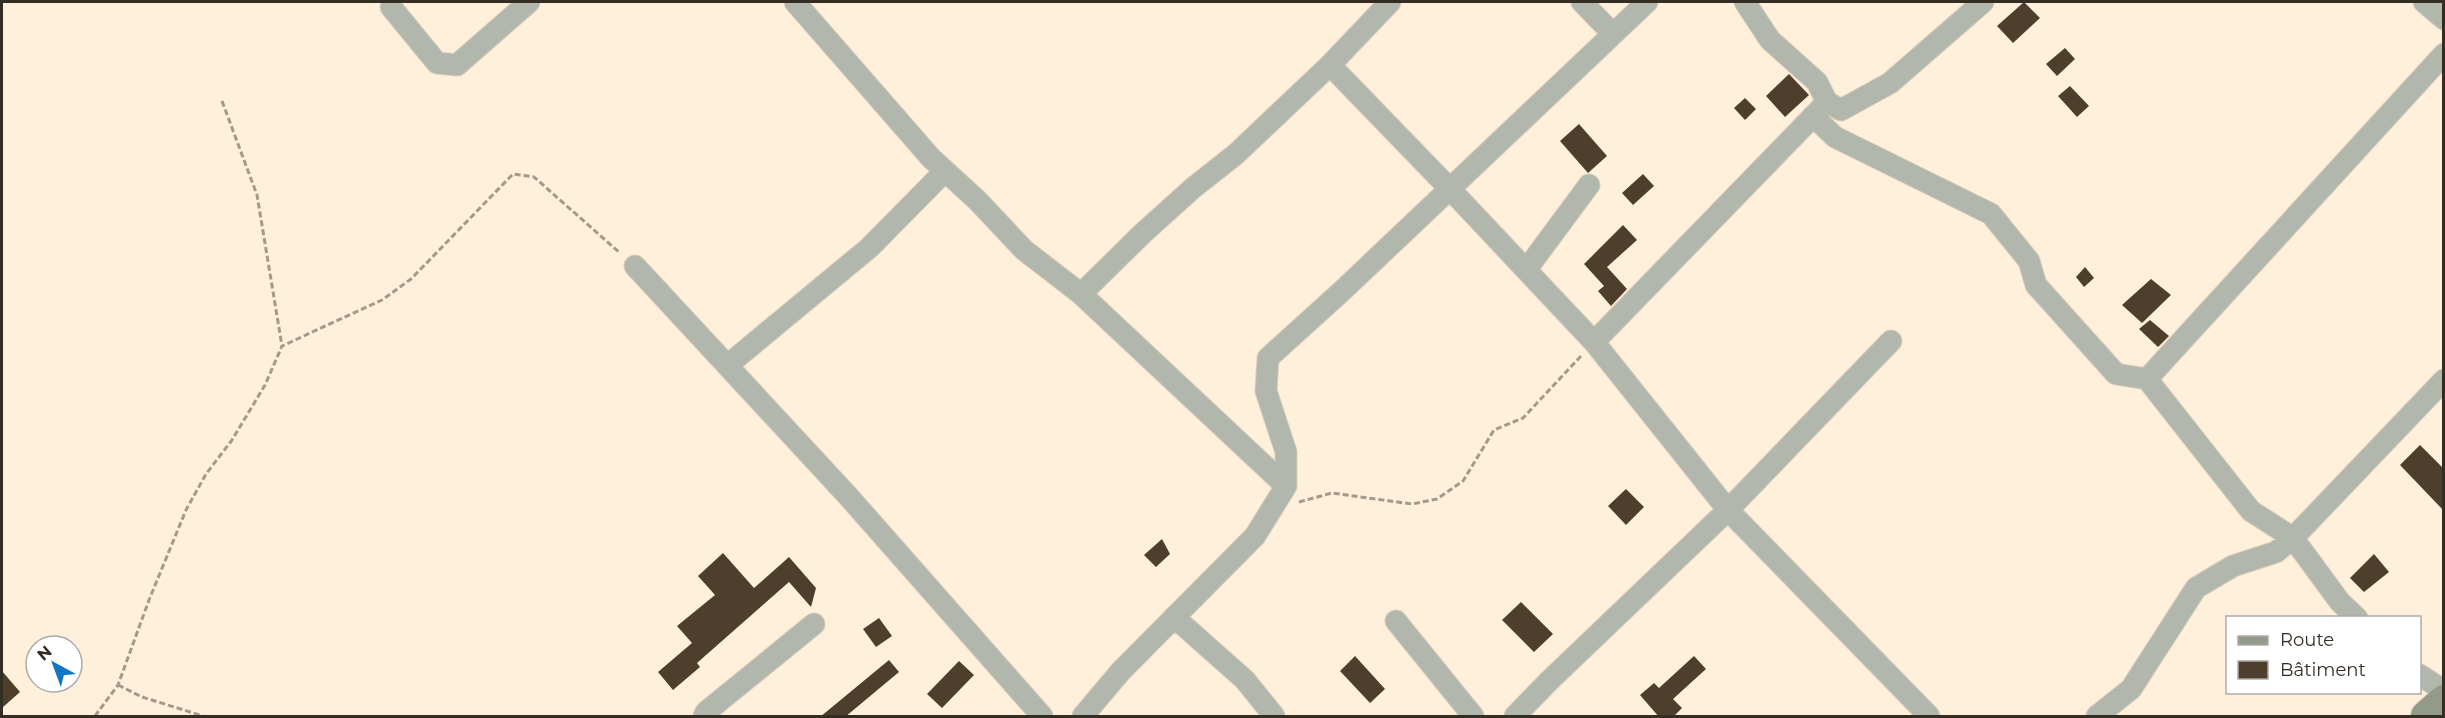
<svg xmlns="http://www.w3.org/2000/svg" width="2445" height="718" font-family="Montserrat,sans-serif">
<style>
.building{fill:#503e2c}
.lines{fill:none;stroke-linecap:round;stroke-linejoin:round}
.minor-casing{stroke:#dacdbb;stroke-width:23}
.secondary-casing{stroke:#dacdbb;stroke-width:32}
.path{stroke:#a4998a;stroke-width:3;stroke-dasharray:6 3;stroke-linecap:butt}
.minor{stroke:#b1b7ac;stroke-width:21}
.secondary{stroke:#929a8a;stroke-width:30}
</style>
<rect width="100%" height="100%" fill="#fff0dc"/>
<path class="building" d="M2024,2l16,16 -27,25 -16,-17z
M2065,48l10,11 -18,17 -11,-12z
M1789,74l20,21 -24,22 -19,-21z
M2070,86l19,20 -12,11 -19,-21z
M1745,98l11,11 -11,11 -11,-12z
M1579,124l28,32 -19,17 -28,-32z
M1643,174l11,12 -21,19 -11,-12z
M1623,225l14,15 -30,27 20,22 -16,17 -13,-15 6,-5 -20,-22z
M2085,267l9,11 -10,9 -8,-10z
M2151,279l20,16 -29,28 -20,-18z
M2150,320l19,16 -11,11 -19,-18z
M2420,445l24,24v42l-44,-46z
M1626,489l18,18 -18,18 -18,-19z
M1162,539l8,15 -14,13 -12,-12z
M723,553l31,35 35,-31 27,31 -5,19 -22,-25 -92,81 3,4 -27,23 -15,-18 34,-29 -15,-17 38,-31 -17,-19z
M2374,554l15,18 -25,20 -14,-14z
M1521,602l32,32 -19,18 -32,-32z
M879,618l13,18 -16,11 -13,-18z
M1355,656l30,33 -15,14 -30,-32z
M1694,656l12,13 -33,30 9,9 -9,9h-14l-19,-22 14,-12 5,5z
M889,660l10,12 -54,45h-25z
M959,661l15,14 -32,33 -15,-14z
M2,671l18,21 -18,16z"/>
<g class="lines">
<g class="minor-casing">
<path id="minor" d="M795,2l136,156 47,43 46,49 57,44 205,192
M1582,2l31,32
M2424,2l20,17
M391,7l46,56 20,2 72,-63
M1330,65l120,124 144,153 134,168 201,206
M1827,102l14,8 49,-27 93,-81
M1813,116l22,21 156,77 38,47 7,24 80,89 31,5 104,132 42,27 47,64 17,16
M635,266l213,230 194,220
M1526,270l63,-85
M1081,294l61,-60 51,-46 43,-34 94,-89 60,-63
M1594,342l233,-240 -10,-20 -47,-42 -25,-38
M729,364l140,-116 76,-77
M2147,379l297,-325
M1174,617l71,63 29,36
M1396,621l77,95
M2420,675l24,16
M704,716l2,-4 108,-88
M1083,716l38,-45 134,-135 31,-50v-34l-20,-61 2,-33 74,-67 305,-289
M1515,716l34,-35 179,-171 163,-169
M2097,716l34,-27 65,-101 37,-22 43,-14 17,-14 151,-158"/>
</g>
<g class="secondary-casing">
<path id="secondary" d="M2426,716l18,-16"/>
</g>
<path class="path" d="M222,101l35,94 25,151
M1299,502l33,-9 80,11 25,-5 26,-18 31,-51 29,-12 58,-62
M118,685l24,12 61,19
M95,716l23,-31 31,-85 37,-90 20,-36 26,-34 33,-55 17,-39 100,-46 29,-21 102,-105 21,3 86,76"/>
<use href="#minor" class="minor"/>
<use href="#secondary" class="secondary"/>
</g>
<rect width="2445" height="718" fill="none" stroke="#342d24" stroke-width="6"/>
<rect x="2226" y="616" width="195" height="78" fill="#ffffff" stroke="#aeaba7" stroke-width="1.5"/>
<rect x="2238" y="636" width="30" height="9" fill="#929a8a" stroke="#aeaba7" stroke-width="1.5"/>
<text x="2280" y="646" font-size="18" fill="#342d24">Route</text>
<rect x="2238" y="661" width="30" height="18" fill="#503e2c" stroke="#aeaba7" stroke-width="1.5"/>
<text x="2280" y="676" font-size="18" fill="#342d24">Bâtiment</text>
<g transform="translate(54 664) rotate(319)"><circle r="28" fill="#ffffff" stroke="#aeaba7" stroke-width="1.5"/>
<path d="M0-4.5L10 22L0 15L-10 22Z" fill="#1277c2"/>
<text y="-9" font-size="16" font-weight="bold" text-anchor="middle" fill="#342d24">N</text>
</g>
</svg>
